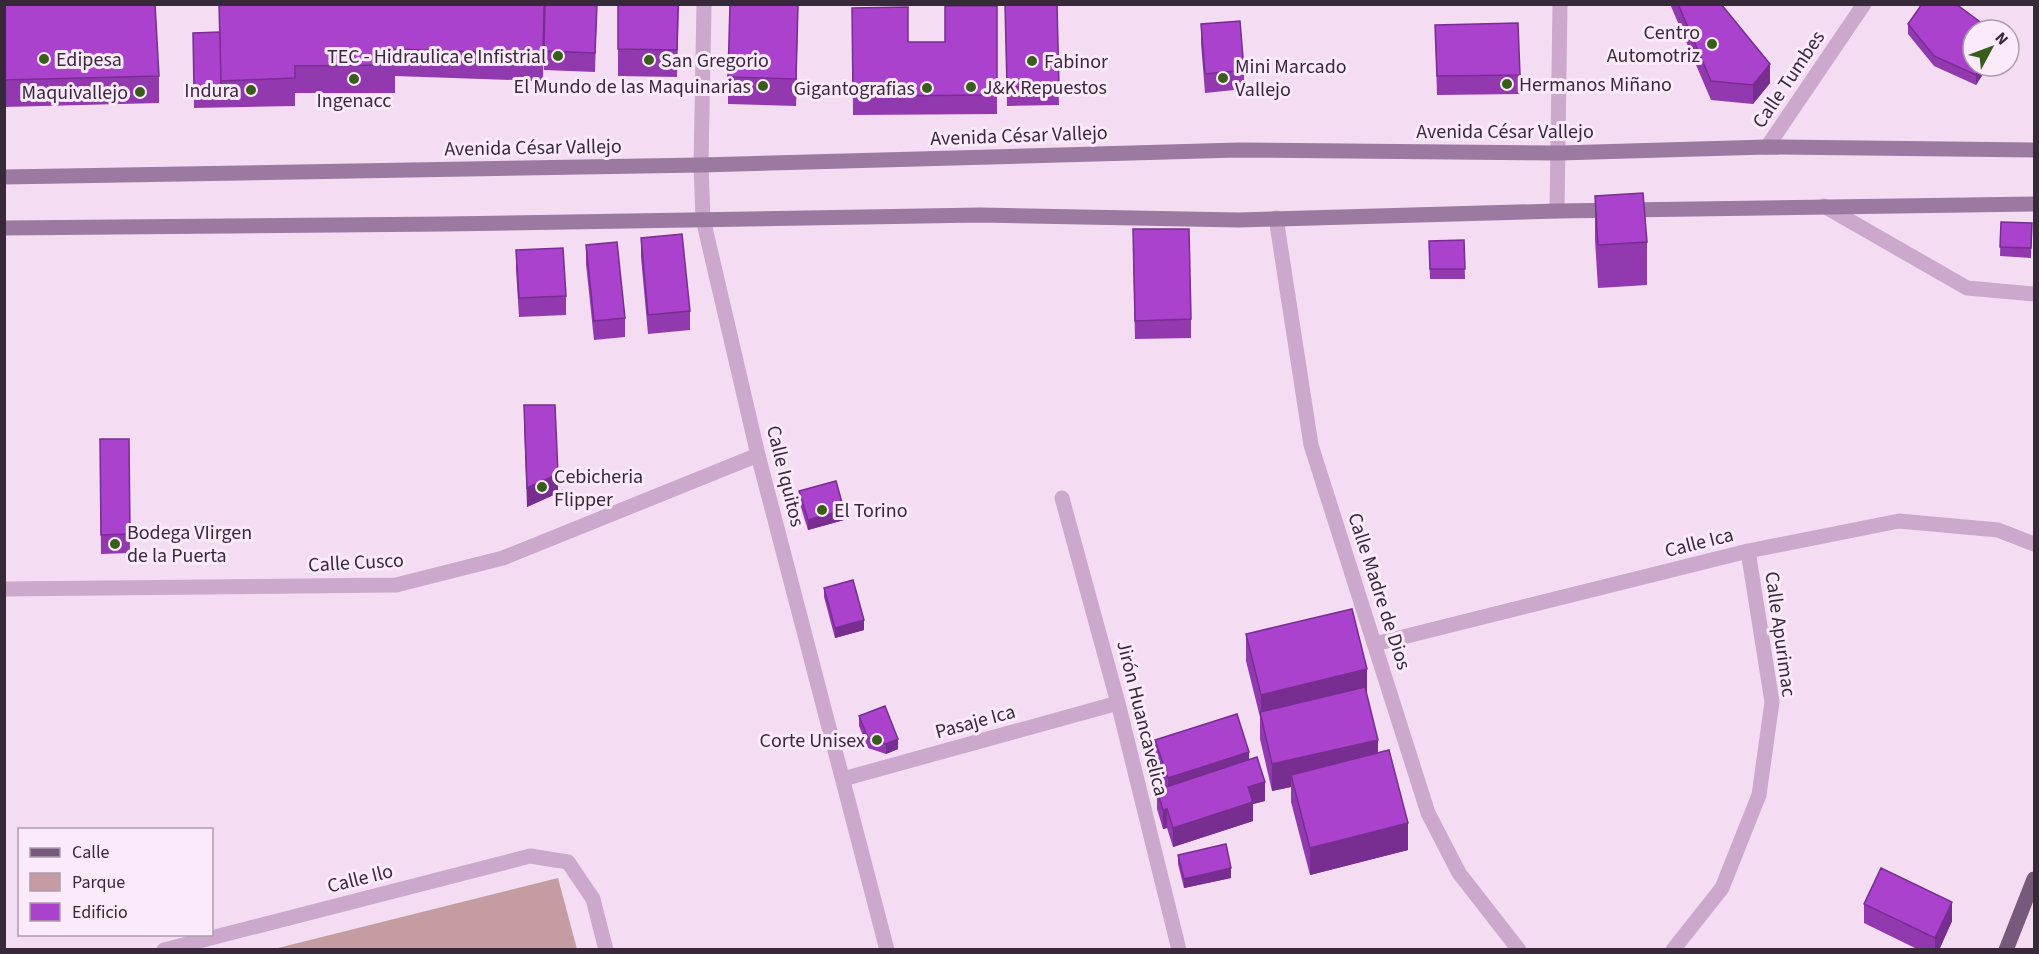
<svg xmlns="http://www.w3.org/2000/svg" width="2039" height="954" font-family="'Source Sans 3',sans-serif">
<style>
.green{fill:#c49ca2}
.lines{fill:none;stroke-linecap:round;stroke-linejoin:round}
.lane{stroke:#cca8cd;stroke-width:15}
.street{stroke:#cca8cd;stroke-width:15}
.secondary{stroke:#9c79a1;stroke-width:15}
.primary{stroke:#77597c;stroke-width:15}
.wall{fill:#9239b0}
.shaded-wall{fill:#772e90}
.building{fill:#aa42cd;stroke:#772e90;stroke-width:1.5}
.poi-dot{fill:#385e1b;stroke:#fbeafa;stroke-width:2}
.labels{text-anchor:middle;stroke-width:6;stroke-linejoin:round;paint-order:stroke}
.poi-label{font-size:20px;fill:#37293a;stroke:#fbeafa;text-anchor:start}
.street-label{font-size:20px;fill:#37293a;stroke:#fbeafa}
</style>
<rect width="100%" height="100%" fill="#f4ddf3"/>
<path class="green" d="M558,878l19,71h-303z"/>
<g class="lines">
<path class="lane" d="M1824,206l143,82 67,6"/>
<path class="street" d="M704,4l-3,161 2,54 55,236 129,495
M1767,147l97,-143
M1557,211l3,-207
M1276,218l35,227 117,368 31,60 60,77
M1062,498l56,205 61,247
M4,589l392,-4 107,-27 255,-103
M1375,644l373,-93 151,-30 99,9 36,14
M843,779l275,-76
M164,950l366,-94 38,6 25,37 13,51
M1673,950l49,-62 37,-93 13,-93 -24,-151"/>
<path class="secondary" d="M4,177l697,-12 537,-15 321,3 208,-6 267,3
M4,228l441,-4 535,-9 259,5 318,-9 477,-7"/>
<path class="primary" d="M2006,950l28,-71"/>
</g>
<path class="wall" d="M4,4l155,72v27l-155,4z
M219,4h312l13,28 -1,49 -148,-5v17h-100v13l-101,2 -1,-75 26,-1z
M545,4h52l-2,68 -51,-2z
M618,4h61l-2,73 -59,-1z
M798,4l-2,102 -68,-2v-27z
M1005,4h52l2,101 -52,1z
M1670,4h51l49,79 -17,21 -42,-4z
M997,6v108l-144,1 -1,-107 56,34h37z
M1201,24l43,46v19l-39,4 -4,-50z
M1908,24l80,42 -12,19 -42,-19 -26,-32z
M1435,25l85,50v19l-83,1z
M1595,196l52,46v43l-49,3 -3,-48z
M2001,222l31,1 -1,35 -31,-2z
M641,238l49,73v19l-42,4 -7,-77z
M1464,240l1,39h-35l-1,-38z
M586,245l39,73v19l-31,3 -8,-76z
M1133,248l58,71v19l-56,1z
M516,250l50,46v19l-47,2 -3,-48z
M524,405l34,88 -31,14 -3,-83z
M100,439h29l1,114 -29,1z
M799,491l45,29 -36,10 -9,-29z
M824,588l40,42 -29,8 -11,-41z
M1246,634l121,61 11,58 30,97 -98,25 -19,-73v-15l-19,4 -12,-52v-22l-14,-56z
M859,716l39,33 -12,5 -18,-6 -9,-22z
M1155,740l94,20 16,41 -12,3v17l-80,26 -6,-19 -4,1 -6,-20v-19l8,-2 -10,-29z
M1178,855l53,23 -47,10 -6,-24z
M1864,904l88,17 -13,29h-20l-55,-27z"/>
<path class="shaded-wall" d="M798,4l-2,102v-27z
M1770,64v19l-17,21v-19z
M1982,66h6l-12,19v-10z
M558,474v19l-31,14v-19z
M844,510v10l-36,10v-10z
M864,620v10l-29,8v-10z
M1367,669v27l-106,21v-22z
M898,739v10l-12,5v-10z
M1378,740v27l-87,8v12l-19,4v-27z
M1249,752v19l-81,26v-19z
M1265,782v19l-12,3v17l-80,26v-19l75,-41z
M1167,809v19l-4,1v-19z
M1408,823v27l-98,25v-27z
M1231,868v10l-47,10v-9z
M1952,902v19l-13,29h-4v-12z"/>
<path class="building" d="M4,4h151l4,72 -155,4z
M219,4l325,1 -1,49 -149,-5 1,16 -100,1v12l-74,3z
M545,4h52l-2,49 -51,-2z
M618,4h60l-1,46 -59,-1z
M730,4h68l-2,75 -68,-2z
M1005,4h52l2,82 -52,1z
M1678,4h43l49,60 -17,21 -42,-4z
M1922,4h34l35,26h-18v36h9l-6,9 -42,-19 -26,-32z
M945,6h52v89l-144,1 -1,-88 56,-1v35h37z
M1240,21l4,49 -39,4 -4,-50z
M1518,23l2,52 -83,1 -2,-51z
M220,32l1,57h-27l-1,-56z
M1643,193l4,49 -49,3 -3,-49z
M2001,222l31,1 -1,25 -31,-1z
M1133,229h56l2,90 -56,2z
M682,234l8,77 -42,4 -7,-77z
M1464,240l1,29h-35l-1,-28z
M617,242l8,76 -31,3 -8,-76z
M563,248l3,48 -47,2 -3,-48z
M524,405h31l3,69 -31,14z
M100,439h29l1,95 -29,1z
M836,481l8,29 -36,10 -9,-29z
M853,580l11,40 -29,8 -11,-40z
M1352,609l15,60 -106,26 -15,-61z
M1365,687l13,53 -106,24 -12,-52z
M885,706l13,33 -12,5 -18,-6 -9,-22z
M1237,714l12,38 -81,26 -13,-38z
M1389,750l19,73 -98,25 -19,-73z
M1257,757l8,25 -17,5 5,15 -80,26 -6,-19 -4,1 -6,-20z
M1226,844l5,24 -47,11 -6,-24z
M1881,868l71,34 -17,36 -71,-34z"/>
<g class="poi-dot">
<circle cx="1712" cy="44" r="6"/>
<circle cx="558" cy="56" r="6"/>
<circle cx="44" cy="59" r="6"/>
<circle cx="649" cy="60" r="6"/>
<circle cx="1032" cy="61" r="6"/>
<circle cx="1223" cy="78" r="6"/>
<circle cx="354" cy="79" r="6"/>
<circle cx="1507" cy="84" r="6"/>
<circle cx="763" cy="86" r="6"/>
<circle cx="971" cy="87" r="6"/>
<circle cx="927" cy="88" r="6"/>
<circle cx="251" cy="90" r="6"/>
<circle cx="140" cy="92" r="6"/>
<circle cx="542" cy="487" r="6"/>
<circle cx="822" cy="510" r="6"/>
<circle cx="115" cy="544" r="6"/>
<circle cx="877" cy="740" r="6"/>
</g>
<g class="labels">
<g class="poi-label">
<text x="1700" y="39" text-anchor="end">Centro<tspan x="1700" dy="23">Automotriz</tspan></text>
<text x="546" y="63" text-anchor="end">TEC - Hidraulica e Infistrial</text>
<text x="56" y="66">Edipesa</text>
<text x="661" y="67">San Gregorio</text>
<text x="1044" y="68">Fabinor</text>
<text x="1235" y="73">Mini Marcado<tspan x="1235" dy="23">Vallejo</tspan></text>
<text x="1519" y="91">Hermanos Miñano</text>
<text x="751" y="93" text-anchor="end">El Mundo de las Maquinarias</text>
<text x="983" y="94">J&amp;K Repuestos</text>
<text x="915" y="95" text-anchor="end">Gigantografias</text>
<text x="239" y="97" text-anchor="end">Indura</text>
<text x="128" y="99" text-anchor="end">Maquivallejo</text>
<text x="354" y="107" text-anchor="middle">Ingenacc</text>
<text x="554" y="483">Cebicheria<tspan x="554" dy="23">Flipper</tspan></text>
<text x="834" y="517">El Torino</text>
<text x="127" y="539">Bodega VIirgen<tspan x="127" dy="23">de la Puerta</tspan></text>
<text x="865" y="747" text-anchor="end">Corte Unisex</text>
</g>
<g class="street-label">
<text transform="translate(1788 79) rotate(-56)" y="7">Calle Tumbes</text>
<text x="1505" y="138">Avenida César Vallejo</text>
<text transform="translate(1019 135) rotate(-2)" y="7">Avenida César Vallejo</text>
<text transform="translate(533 147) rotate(-1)" y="7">Avenida César Vallejo</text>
<text transform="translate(786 476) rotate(76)" y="7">Calle Iquitos</text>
<text transform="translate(1699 542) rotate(-14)" y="7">Calle Ica</text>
<text transform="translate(356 562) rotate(-3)" y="7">Calle Cusco</text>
<text transform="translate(1380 591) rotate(72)" y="7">Calle Madre de Dios</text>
<text transform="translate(1781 634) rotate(82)" y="7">Calle Apurimac</text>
<text transform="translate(1143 718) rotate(76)" y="7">Jirón Huancavelica</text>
<text transform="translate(975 721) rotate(-15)" y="7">Pasaje Ica</text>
<text transform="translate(360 878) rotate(-14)" y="7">Calle Ilo</text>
</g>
</g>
<rect width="2039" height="954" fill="none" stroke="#37293a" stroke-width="12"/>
<rect x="18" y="828" width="195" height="108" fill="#fbeafa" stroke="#ad9dad" stroke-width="1.5"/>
<rect x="30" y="848" width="30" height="9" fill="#77597c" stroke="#ad9dad" stroke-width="1.5"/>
<text x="72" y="858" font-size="18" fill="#37293a">Calle</text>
<rect x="30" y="873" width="30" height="18" fill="#c49ca2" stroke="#ad9dad" stroke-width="1.5"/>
<text x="72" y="888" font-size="18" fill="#37293a">Parque</text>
<rect x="30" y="903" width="30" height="18" fill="#aa42cd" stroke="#ad9dad" stroke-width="1.5"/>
<text x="72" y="918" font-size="18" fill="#37293a">Edificio</text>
<g transform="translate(1991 48) rotate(49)"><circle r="28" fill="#fbeafa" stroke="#ad9dad" stroke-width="1.5"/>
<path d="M0-4.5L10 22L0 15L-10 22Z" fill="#385e1b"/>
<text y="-9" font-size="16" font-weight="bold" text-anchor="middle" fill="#37293a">N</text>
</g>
</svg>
